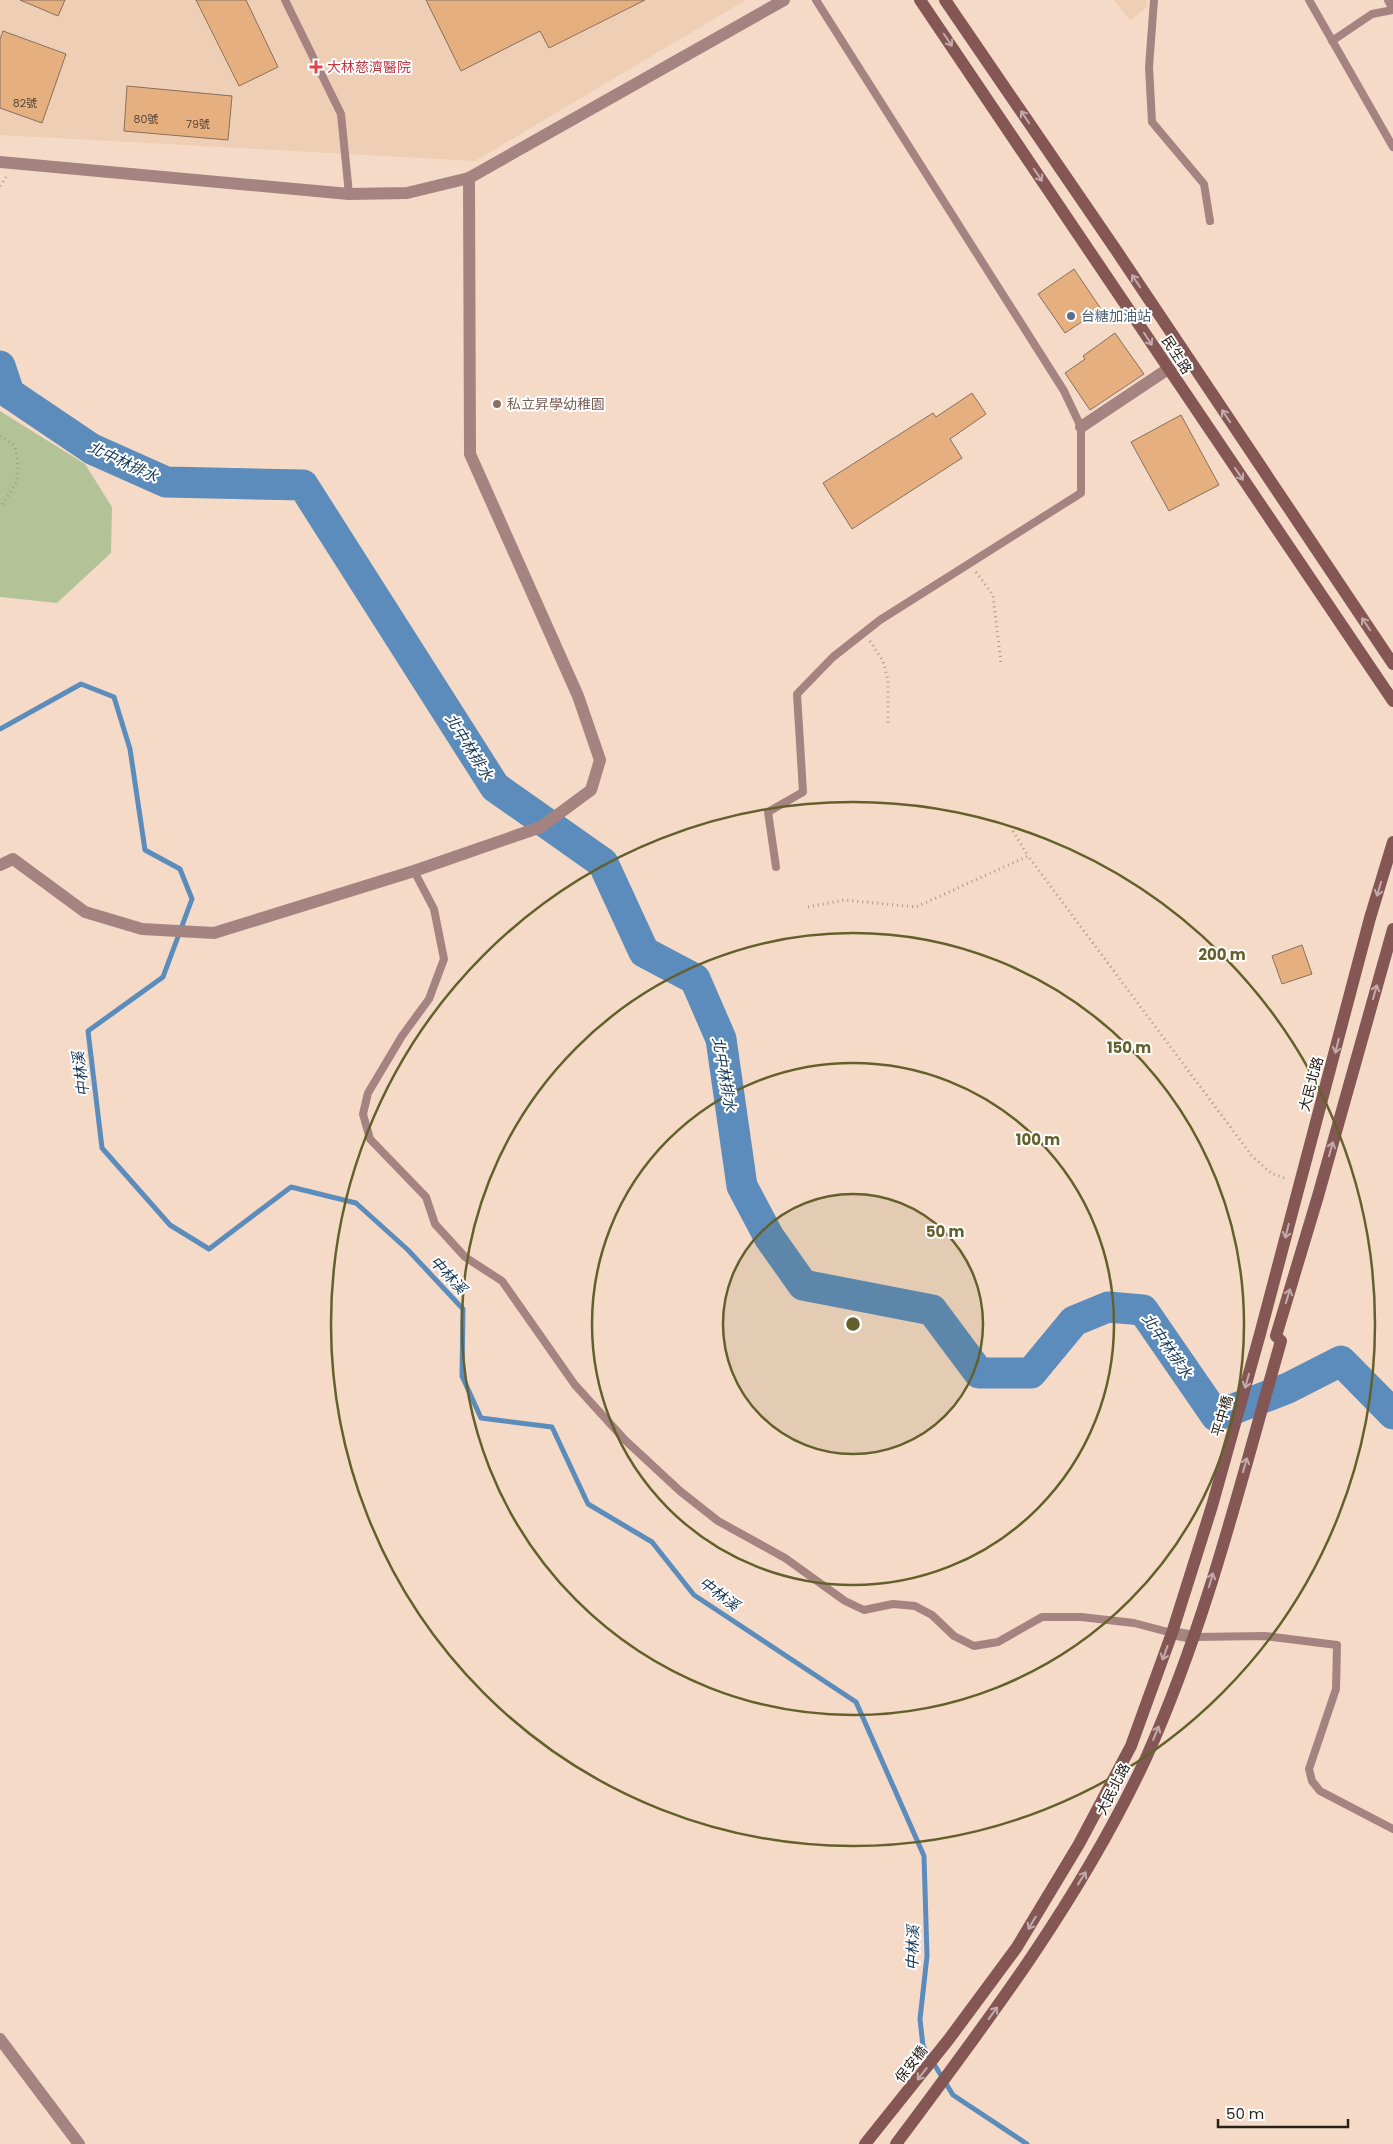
<svg xmlns="http://www.w3.org/2000/svg" width="1393" height="2144" font-family="Poppins,'Noto Sans TC',sans-serif">
<style>
.built{fill:#eecfb6}
.green{fill:#b3c397}
.lines{fill:none;stroke-linecap:round;stroke-linejoin:round}
.stream{stroke:#5c8cbc;stroke-width:5}
.river{stroke:#5c8cbc;stroke-width:31}
.building{fill:#e6af80;stroke:#86705d}
.path{stroke:#ab9787;stroke-width:3;stroke-dasharray:1 4;stroke-linecap:butt}
.service{stroke:#a48381;stroke-width:8}
.minor{stroke:#a48381;stroke-width:12}
.tertiary{stroke:#a48381;stroke-width:12}
.secondary{stroke:#845754;stroke-width:12}
.oneway{stroke:#c2abaa}
.ring{fill:none;stroke:#63602c;stroke-width:2.5}
.health-dot{fill:#e0444e;stroke:#fff;stroke-width:2}
.service-dot{fill:#5c6f8a;stroke:#fff;stroke-width:2}
.education-dot{fill:#8d6e63;stroke:#fff;stroke-width:2}
.labels{text-anchor:middle;stroke-width:4;stroke-linejoin:round;paint-order:stroke}
.number-label{font-size:11px;fill:#584432}
.health-label{font-size:14px;fill:#be3a42;stroke:#fff;text-anchor:start}
.service-label{font-size:14px;fill:#4e5e75;stroke:#fff;text-anchor:start}
.street-label{font-size:14px;fill:#292018;stroke:#fff}
.education-label{font-size:14px;fill:#785e54;stroke:#fff;text-anchor:start}
.water-label{font-size:15px;font-style:italic;fill:#133758;stroke:#fff}
.centre{fill:#63602c;stroke:#fff;stroke-width:2.5}
.ring-label{font-size:15px;text-anchor:middle;font-weight:bold;fill:#63602c;stroke:#fff;stroke-width:4;stroke-linejoin:round;paint-order:stroke}
</style>
<rect width="100%" height="100%" fill="#f5dbc7"/>
<path class="built" d="M0,0h746l-271,161 -475,-26z
M1114,0h33l1,6 -18,15z"/>
<path class="green" d="M0,411l85,53 27,43 -1,46 -54,50 -57,-6z"/>
<g class="lines">
<path class="stream" d="M0,729l81,-45 33,13 16,52 15,101 35,19 12,30 -29,78 -75,54 14,117 68,77 39,24 82,-62 65,16 52,47 55,59 -1,67 19,42 71,9 36,77 64,38 42,53 162,107 68,154 3,100 -7,63 3,27 30,49 74,49"/>
<path class="river" d="M0,366l9,27 83,56 74,33 137,3 192,302 108,76 41,89 51,27 26,60 21,147 27,51 34,48 129,25 47,63h52l43,-52 34,-14 35,3 73,106 72,-28 53,-27 52,53"/>
</g>
<path class="building" d="M20,0h45l-7,16z
M196,0h50l32,67 -39,19z
M426,0h219l-96,48 -9,-17 -79,40z
M3,31l63,23 -24,69 -42,-15v-69z
M127,86l105,10 -4,44 -104,-9z
M1074,269l27,40 -36,24 -27,-39z
M1115,333l29,41 -54,36 -25,-37 20,-14 -2,-3z
M972,393l14,21 -36,25 12,19 -110,71 -29,-46 110,-70 3,4z
M1181,415l38,70 -50,26 -38,-69z
M1302,945l10,29 -30,10 -10,-28z"/>
<g class="lines">
<path class="path" d="M0,186l6,-9
M0,436l15,10c6,32 4,36 -15,61
M976,572l17,23 8,68
M870,641l13,20 5,19v46
M1013,831l15,25
M808,907l36,-7 72,7 112,-51 224,300 19,17 16,6"/>
<path class="service" d="M285,0l56,114 8,80
M1154,0l-5,67 3,55 52,62 6,37
M1309,0l84,147
M1332,41l40,-27 21,-4
M776,867l-8,-55 35,-20 -6,-98 36,-37 47,-37 201,-127v-66l-17,-36 -248,-391
M414,871l20,38 10,50 -15,40 -27,37 -34,57 -5,21 7,25 56,58 9,27 30,33 37,24 73,104 50,55 55,51 38,30 67,37 60,43 19,9 29,-6 22,2 17,9 22,21 20,10 24,-4 44,-25h39l53,6 38,10
M1193,1637l72,-1 72,9 -1,44 -27,80 3,12 8,10 73,38"/>
<path class="minor" d="M1390,0l3,5
M1081,427l87,-58
M0,865l13,-6 72,53 57,17 72,4 200,-62 127,-44 50,-37 9,-30 -22,-64 -108,-242 -1,-276
M1172,1633l21,4
M0,2039l79,105"/>
<path class="tertiary" d="M0,162l349,32 58,-1 62,-15 315,-178"/>
<path class="secondary" d="M920,0l473,701
M945,0l173,253 275,411
M865,2144l84,-105 68,-92 62,-103 52,-98 41,-113 40,-127 48,-172 110,-416 23,-76
M896,2144c92,-123 185,-246 250,-386 60,-133 95,-277 135,-417l-5,-5 42,-140 75,-267"/>
</g>
<defs><path id="oneway-shaft" d="M-6 0H5M1.5-3L5.5 0L1.5 3" fill="none" stroke-width="1.6" stroke-linecap="round" stroke-linejoin="round" transform="scale(1.25)"/></defs>
<g class="oneway">
<use href="#oneway-shaft" transform="translate(948 40) rotate(56)"/>
<use href="#oneway-shaft" transform="translate(1025 117) rotate(-124)"/>
<use href="#oneway-shaft" transform="translate(1038 175) rotate(56)"/>
<use href="#oneway-shaft" transform="translate(1136 281) rotate(-124)"/>
<use href="#oneway-shaft" transform="translate(1148 339) rotate(57)"/>
<use href="#oneway-shaft" transform="translate(1226 416) rotate(-124)"/>
<use href="#oneway-shaft" transform="translate(1239 474) rotate(56)"/>
<use href="#oneway-shaft" transform="translate(1366 624) rotate(-124)"/>
<use href="#oneway-shaft" transform="translate(1379 889) rotate(107)"/>
<use href="#oneway-shaft" transform="translate(1375 992) rotate(-74)"/>
<use href="#oneway-shaft" transform="translate(1337 1046) rotate(104)"/>
<use href="#oneway-shaft" transform="translate(1331 1149) rotate(-74)"/>
<use href="#oneway-shaft" transform="translate(1287 1231) rotate(104)"/>
<use href="#oneway-shaft" transform="translate(1288 1296) rotate(-73)"/>
<use href="#oneway-shaft" transform="translate(1247 1381) rotate(106)"/>
<use href="#oneway-shaft" transform="translate(1245 1465) rotate(-74)"/>
<use href="#oneway-shaft" transform="translate(1211 1580) rotate(-73)"/>
<use href="#oneway-shaft" transform="translate(1165 1653) rotate(110)"/>
<use href="#oneway-shaft" transform="translate(1156 1733) rotate(-67)"/>
<use href="#oneway-shaft" transform="translate(1082 1878) rotate(-58)"/>
<use href="#oneway-shaft" transform="translate(1032 1923) rotate(121)"/>
<use href="#oneway-shaft" transform="translate(993 2013) rotate(-54)"/>
<use href="#oneway-shaft" transform="translate(922 2074) rotate(128)"/>
</g>
<circle cx="853" cy="1324" r="130" fill="#63602c" fill-opacity=".12"/>
<g class="ring">
<circle cx="853" cy="1324" r="130"/>
<circle cx="853" cy="1324" r="261"/>
<circle cx="853" cy="1324" r="391"/>
<circle cx="853" cy="1324" r="522"/>
</g>
<path class="health-dot" d="M313.5 59.5h5v5h5v5h-5v5h-5v-5h-5v-5h5z"/>
<circle class="service-dot" cx="1071" cy="316" r="5"/>
<circle class="education-dot" cx="497" cy="404" r="5"/>
<g class="labels">
<g class="number-label">
<text x="25" y="107">82號</text>
<text x="146" y="123">80號</text>
<text x="198" y="128">79號</text>
</g>
<g class="health-label">
<text x="327" y="72">大林慈濟醫院</text>
</g>
<g class="service-label">
<text x="1081" y="321">台糖加油站</text>
</g>
<g class="street-label">
<text transform="translate(1177 355) rotate(57)" y="5">民生路</text>
<text transform="translate(1311 1084) rotate(-75)" y="5">大民北路</text>
<text transform="translate(1222 1416) rotate(-74)" y="5">平中橋</text>
<text transform="translate(1113 1789) rotate(-63)" y="5">大民北路</text>
<text transform="translate(911 2064) rotate(-52)" y="5">保安橋</text>
</g>
<g class="education-label">
<text x="507" y="409">私立昇學幼稚園</text>
</g>
<g class="water-label">
<text transform="translate(123 462) rotate(25)" y="5">北中林排水</text>
<text transform="translate(469 747) rotate(58)" y="5">北中林排水</text>
<text transform="translate(81 1074) rotate(-97)" y="5">中林溪</text>
<text transform="translate(724 1074) rotate(80)" y="5">北中林排水</text>
<text transform="translate(448 1275) rotate(47)" y="5">中林溪</text>
<text transform="translate(1167 1346) rotate(55)" y="5">北中林排水</text>
<text transform="translate(719 1594) rotate(37)" y="5">中林溪</text>
<text transform="translate(913 1948) rotate(-89)" y="5">中林溪</text>
</g>
</g>
<circle cx="853" cy="1324" r="8" class="centre"/>
<g class="ring-label">
<text x="1222" y="960">200 m</text>
<text x="1129" y="1053">150 m</text>
<text x="1038" y="1145">100 m</text>
<text x="945" y="1237">50 m</text>
</g>
<path d="M1218 2119v8h130v-8" fill="none" stroke="#292018" stroke-width="2.5"/>
<text x="1226" y="2119" font-size="15" fill="#292018" stroke="#ffffff" stroke-width="4" paint-order="stroke">50 m</text>
</svg>
